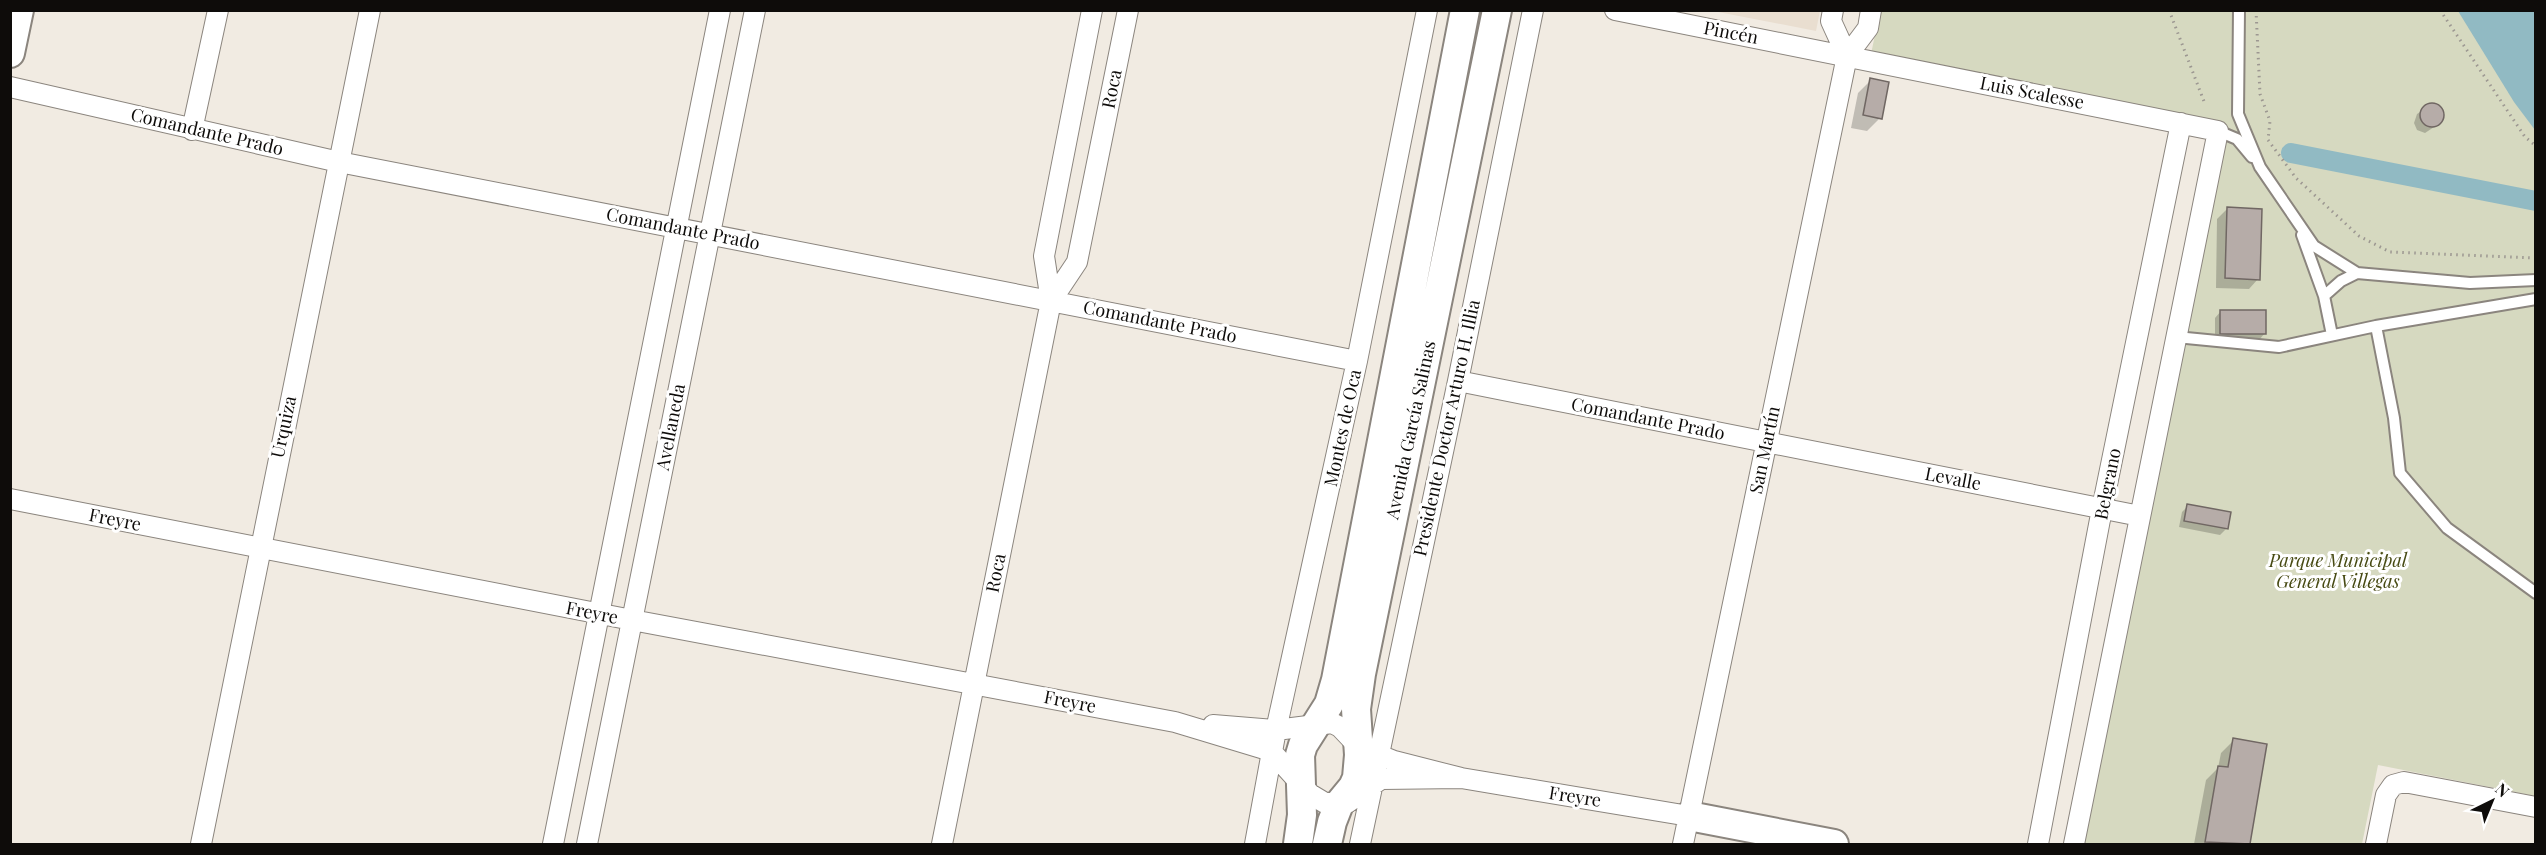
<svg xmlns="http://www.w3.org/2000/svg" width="2546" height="855" font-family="'Playfair Display',serif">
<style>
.built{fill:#e9ded0}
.green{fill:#d6d9c0}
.water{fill:#91bac3}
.shadow{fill:#0003}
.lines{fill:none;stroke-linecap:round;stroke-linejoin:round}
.canal{stroke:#91bac3;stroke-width:20}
.building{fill:#b6aca8;stroke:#706763;stroke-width:1.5}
.lane-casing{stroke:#8b857e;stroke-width:14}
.street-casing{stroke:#8b857e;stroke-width:22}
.secondary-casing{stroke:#8b857e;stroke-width:32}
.path{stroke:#9c9791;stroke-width:3;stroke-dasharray:1.5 4.5;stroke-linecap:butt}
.lane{stroke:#fff;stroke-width:10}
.street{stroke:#fff;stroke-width:20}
.secondary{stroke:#fff;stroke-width:28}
.labels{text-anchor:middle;stroke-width:6;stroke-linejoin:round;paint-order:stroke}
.street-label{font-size:18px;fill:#0e0c0a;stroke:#fff}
.park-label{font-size:18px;font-style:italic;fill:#474a13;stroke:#fff}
</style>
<rect width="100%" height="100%" fill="#f1ebe2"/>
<path class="built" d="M1713,11h107l-4,20z"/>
<path class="green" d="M1880,11h655v785l-157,-31 -16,79h-279l143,-718 -355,-72z"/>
<path class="water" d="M2458,11h77v119l-21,-28z"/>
<path class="shadow" d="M1871,80l9,38 -13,13 -16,-3 7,-35z
M2432,104l7,3 4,8 -3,8 -15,10 -8,-3 -3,-7 3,-9z
M2227,209l31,70 -9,10 -33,-1 1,-69z
M2221,311l44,22 -6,7h-44v-22z
M2188,506l38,23 -6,6 -41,-8 3,-15z
M2234,740l31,6 -17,98h-54l12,-64 12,-12 3,-15z"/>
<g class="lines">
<path class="canal" d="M2291,153l245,48"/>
</g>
<path class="building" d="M1870,78l19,4 -7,37 -19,-4z
M2420 115a12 12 0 1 1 24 0a12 12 0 1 1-24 0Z
M2227,207l35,2 -2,71 -35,-2z
M2220,310h46v24h-46z
M2187,504l44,8 -3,17 -44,-8z
M2233,738l34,6 -17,100 -45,-2 13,-76 10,1z"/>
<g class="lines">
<g class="lane-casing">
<path id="lane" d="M2239,10l-1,104 22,53 54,79 43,27 113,10 66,-3
M2218,131l19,8 15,18
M2302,235l22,61 8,39
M2324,296l17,-15 16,-8
M2376,326l18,92 6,55 47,55 89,65
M2176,337l103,10 97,-21 160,-27"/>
</g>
<g class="street-casing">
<path id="street" d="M1615,10l603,121 -144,713
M1833,10l-2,11 16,35
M10,87l329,75 1018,199
M192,130l26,-120
M1051,301l26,-39 51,-252
M1458,381l682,135
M10,499l622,121 543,102 96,29 39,43 15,9h22l34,-24 80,-1
M1213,725l63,5 56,-7 8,4 19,20 35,14 67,17 228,38
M201,844l169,-834
M553,844l167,-834
M587,844l168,-834
M942,844l109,-543 -7,-45 48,-246
M1255,844l21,-114 81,-369 70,-351
M1360,844l98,-463 75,-371
M1683,844l164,-788 21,-28 3,-18
M2038,844l64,-335 79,-386
M2376,844l10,-49 7,-10 11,-3 132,25"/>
</g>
<g class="secondary-casing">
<path id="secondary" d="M10,53l9,-43
M1689,816l145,28
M1298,844l4,-29 -2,-60 3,-10 26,-41 7,-24 129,-670
M1327,844l5,-22 7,-18 14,-17 4,-9 2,-23 -3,-46 5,-35 136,-664"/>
</g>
<path class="path" d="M2169,10l36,94
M2256,10l4,84 10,27 -2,19 28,38 63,58 31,16 146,6
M2440,10l85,127 11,9"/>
<use href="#lane" class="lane"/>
<use href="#street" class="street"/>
<use href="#secondary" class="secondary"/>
</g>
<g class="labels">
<g class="street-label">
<text transform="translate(1731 33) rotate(11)" y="6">Pincén</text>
<text transform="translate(1112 89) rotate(-79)" y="6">Roca</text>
<text transform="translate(2032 93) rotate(11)" y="6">Luis Scalesse</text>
<text transform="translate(207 132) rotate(13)" y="6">Comandante Prado</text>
<text transform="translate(683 229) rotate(11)" y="6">Comandante Prado</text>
<text transform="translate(1160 322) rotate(11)" y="6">Comandante Prado</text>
<text transform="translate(1648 419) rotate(11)" y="6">Comandante Prado</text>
<text transform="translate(284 427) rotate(-78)" y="6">Urquiza</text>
<text transform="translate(671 427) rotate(-79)" y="6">Avellaneda</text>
<text transform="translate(1343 428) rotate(-78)" y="6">Montes de Oca</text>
<text transform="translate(1447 428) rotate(-78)" y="6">Presidente Doctor Arturo H. Illia</text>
<text transform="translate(1411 430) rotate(-78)" y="6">Avenida García Salinas</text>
<text transform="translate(1765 450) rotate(-78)" y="6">San Martín</text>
<text transform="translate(1953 479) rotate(11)" y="6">Levalle</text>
<text transform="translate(2108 484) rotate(-79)" y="6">Belgrano</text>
<text transform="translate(115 520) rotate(11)" y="6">Freyre</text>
<text transform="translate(996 573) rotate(-79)" y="6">Roca</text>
<text transform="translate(592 613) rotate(11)" y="6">Freyre</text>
<text transform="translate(1070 702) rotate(11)" y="6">Freyre</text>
<text transform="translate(1575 797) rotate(9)" y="6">Freyre</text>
</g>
<g class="park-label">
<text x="2338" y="567">Parque Municipal<tspan x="2338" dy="21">General Villegas</tspan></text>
</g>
</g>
<rect width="2546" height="855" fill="none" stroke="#0e0c0a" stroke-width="24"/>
<g transform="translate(2492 801) rotate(43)" stroke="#ffffff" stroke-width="4.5" paint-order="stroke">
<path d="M0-4.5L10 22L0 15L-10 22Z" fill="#0e0c0a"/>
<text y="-9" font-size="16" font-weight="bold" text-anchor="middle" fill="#0e0c0a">N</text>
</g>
</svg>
